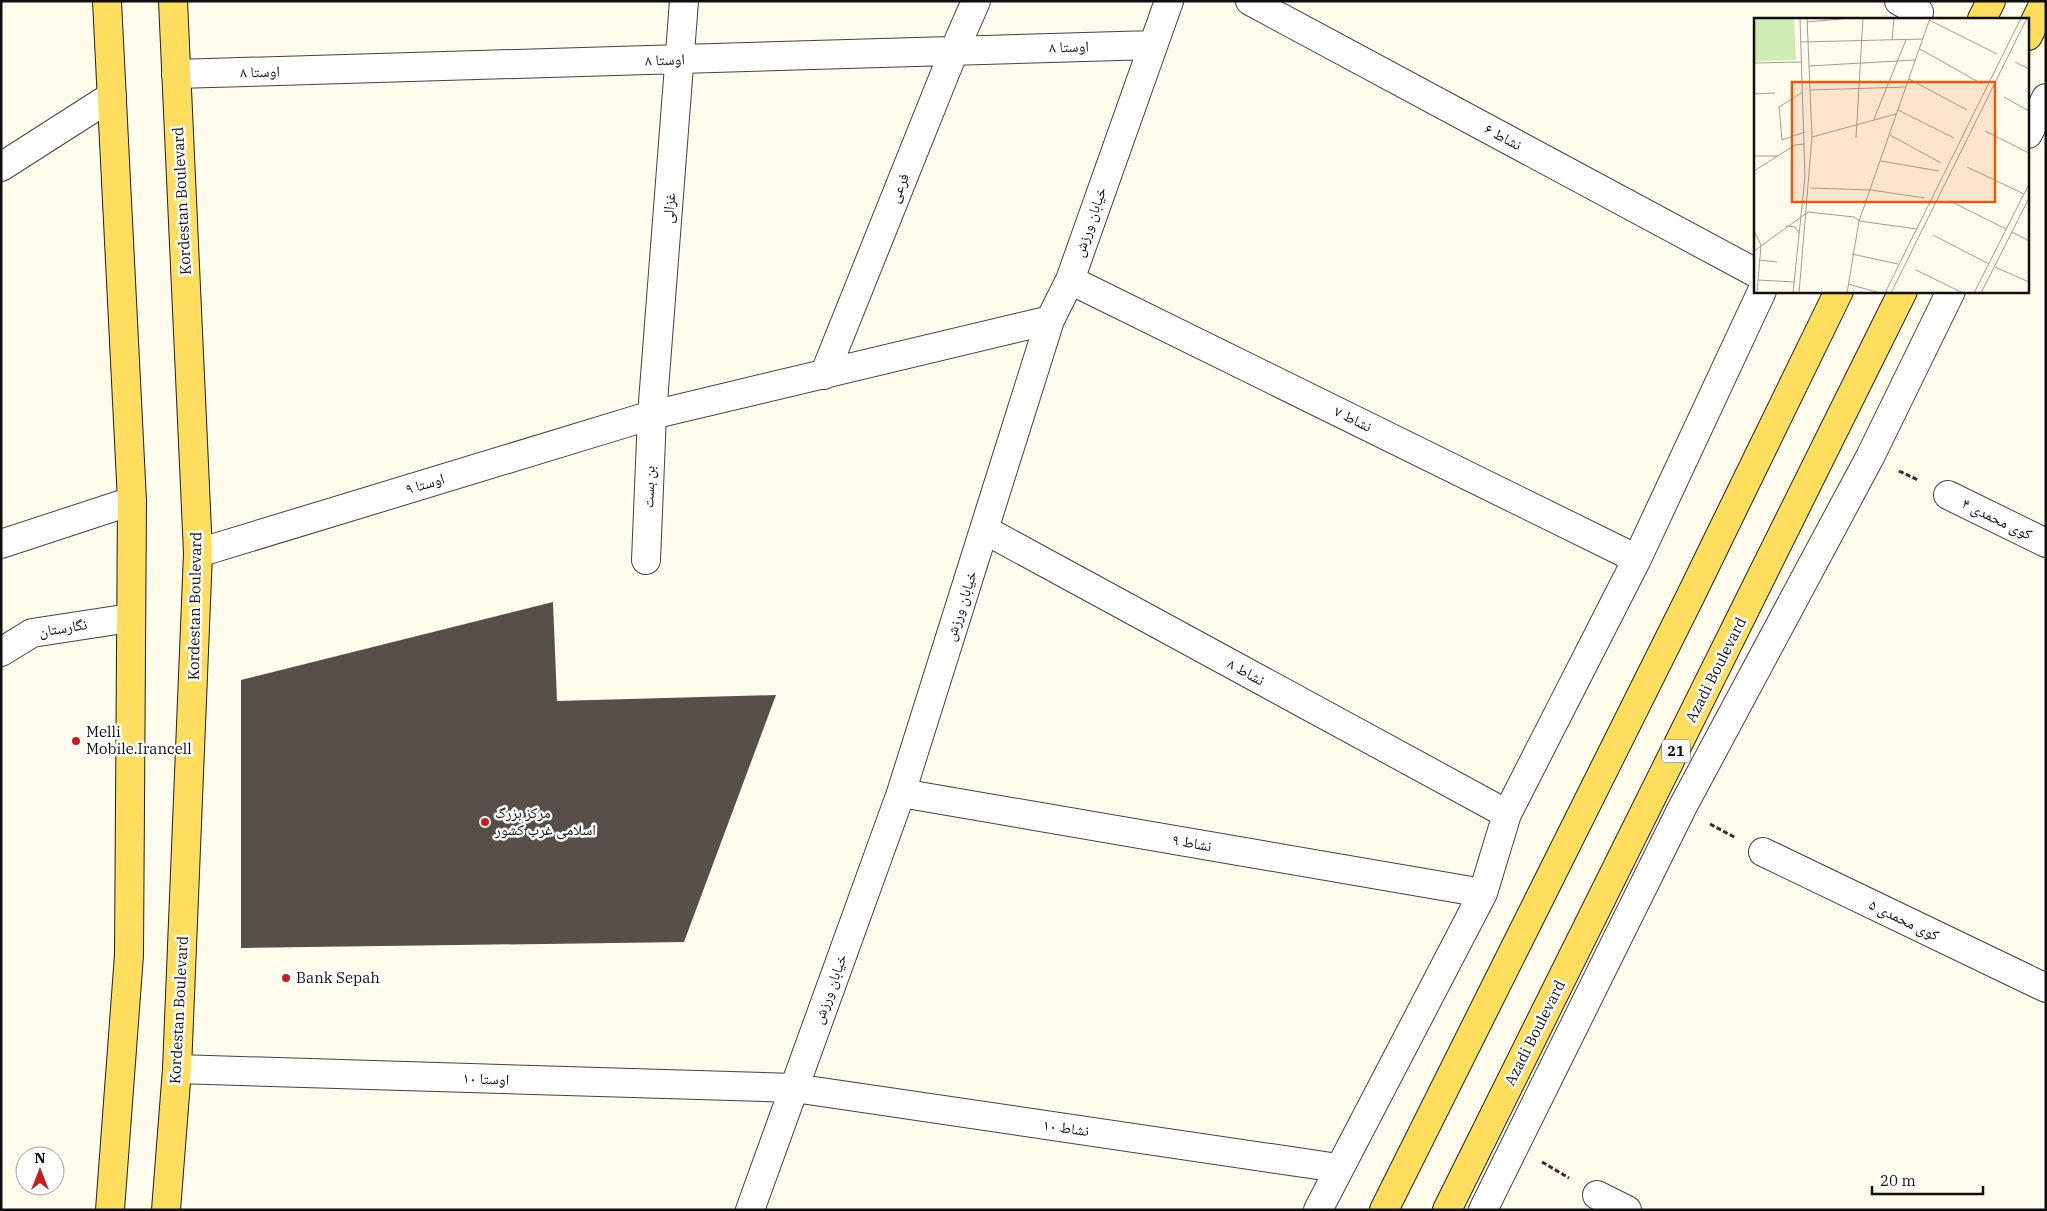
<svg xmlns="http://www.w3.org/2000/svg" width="2047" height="1211" font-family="'IBM Plex Serif','Noto Naskh Arabic',serif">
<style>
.building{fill:#574f49}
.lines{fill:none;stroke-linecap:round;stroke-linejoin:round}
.minor-casing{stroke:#414141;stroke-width:30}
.major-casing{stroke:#1f1f1f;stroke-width:30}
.path{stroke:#303030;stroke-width:3;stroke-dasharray:5 2.5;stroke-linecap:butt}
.minor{stroke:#fff;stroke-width:28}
.major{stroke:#ffdd5e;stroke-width:28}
.poi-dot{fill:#c71d20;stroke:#fff;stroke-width:2}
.labels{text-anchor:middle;stroke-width:5;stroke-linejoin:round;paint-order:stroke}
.shield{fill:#fff;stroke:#565656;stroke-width:1}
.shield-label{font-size:14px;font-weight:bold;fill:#0e0e0e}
.street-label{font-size:15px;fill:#0e0e0e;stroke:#fff}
.poi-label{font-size:15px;fill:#0e0e0e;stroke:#fff;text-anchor:start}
.inset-road{fill:none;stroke:#9f9d94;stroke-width:1}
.view{fill:#e8590c;fill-opacity:0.15;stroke:#e8590c;stroke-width:2.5}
.inset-edge{fill:none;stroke:#0e0e0e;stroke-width:2.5}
</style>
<rect width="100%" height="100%" fill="#fffcee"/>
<path class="building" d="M553,602l4,99 219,-6 -92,247 -443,6v-268z"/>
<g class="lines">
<g class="minor-casing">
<path id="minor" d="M1250,1l506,272
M1899,1l20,11
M176,74l977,-29
M2028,134l18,-36
M1,167l111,-71
M1070,280l567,279
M824,375l130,-324 22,-50
M1948,495l98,48
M985,530l522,284
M1,544l131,-43
M198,553l454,-138 398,-95
M646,560l6,-145 32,-414
M1,652l31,-19 98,-15
M901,793l582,100
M1763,852l283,136
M177,1069l617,19 544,80
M1597,1195l30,15
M750,1210l151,-417 149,-473 20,-40 99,-279
M1318,1210l165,-317 24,-79 130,-255 125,-268
M1483,1210l199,-402 188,-351 81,-166"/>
</g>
<g class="major-casing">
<path id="major" d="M107,1l25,500 -3,454 -19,255
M1982,19l9,-18
M2028,36l17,-35
M166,1210l11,-141 21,-516 -25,-552
M1384,1210l307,-615 148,-304
M1447,1210l456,-919"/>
</g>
<path class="path" d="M1899,471l19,9
M1710,824l26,14
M1542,1162l27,16"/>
<use href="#minor" class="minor"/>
<use href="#major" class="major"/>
</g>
<g class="poi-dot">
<circle cx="76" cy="741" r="5"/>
<circle cx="485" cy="822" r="5"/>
<circle cx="286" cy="978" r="5"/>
</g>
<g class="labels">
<rect class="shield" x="1662" y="739.5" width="28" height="23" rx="4"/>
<g class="shield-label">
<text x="1676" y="756">21</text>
</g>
<g class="street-label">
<text transform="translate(1069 47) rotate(-2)" y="5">اوستا ۸</text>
<text transform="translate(665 60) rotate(-2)" y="5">اوستا ۸</text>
<text transform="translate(260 72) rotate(-2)" y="5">اوستا ۸</text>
<text transform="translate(1503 137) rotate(28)" y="5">نشاط ۶</text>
<text transform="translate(899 188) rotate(-68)" y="5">فرعی</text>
<text transform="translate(182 201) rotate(-93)" y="5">Kordestan Boulevard</text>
<text transform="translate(669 208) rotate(-85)" y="5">غزالی</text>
<text transform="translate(1090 222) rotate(-71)" y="5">خیابان ورزش</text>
<text transform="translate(1353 419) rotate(26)" y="5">نشاط ۷</text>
<text transform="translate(425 484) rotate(-17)" y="5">اوستا ۹</text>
<text transform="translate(649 487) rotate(-88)" y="5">بن بست</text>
<text transform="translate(1997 519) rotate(26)" y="5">کوی محمدی ۴</text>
<text transform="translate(195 606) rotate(-89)" y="5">Kordestan Boulevard</text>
<text transform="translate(961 606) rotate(-72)" y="5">خیابان ورزش</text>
<text transform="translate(63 628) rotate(-9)" y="5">نگارستان</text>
<text transform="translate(1716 670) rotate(-63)" y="5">Azadi Boulevard</text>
<text transform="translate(1246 672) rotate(29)" y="5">نشاط ۸</text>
<text transform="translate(1192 843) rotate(10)" y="5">نشاط ۹</text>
<text transform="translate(1904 920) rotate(26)" y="5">کوی محمدی ۵</text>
<text transform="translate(830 989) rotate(-70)" y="5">خیابان ورزش</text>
<text transform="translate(179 1010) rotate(-87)" y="5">Kordestan Boulevard</text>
<text transform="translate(1535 1033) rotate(-63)" y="5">Azadi Boulevard</text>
<text transform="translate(486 1079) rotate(2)" y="5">اوستا ۱۰</text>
<text transform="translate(1066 1128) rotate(8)" y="5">نشاط ۱۰</text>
</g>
<g class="poi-label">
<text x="86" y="737">Melli<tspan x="86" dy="17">Mobile.Irancell</tspan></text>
<text x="495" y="818">مرکز بزرگ<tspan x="495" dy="17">اسلامی غرب کشور</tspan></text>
<text x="296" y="983">Bank Sepah</text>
</g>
</g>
<g transform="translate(1754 18)">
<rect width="275" height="275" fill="#fffcee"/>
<path d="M0,0h40l2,42 -42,1z" fill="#d0ecb5"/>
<path class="inset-road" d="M175,2l68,34M53,4l45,-4M138,22l2,-22M47,24l122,-3M166,31l62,35M261,44l14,7M0,45l47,-1M55,48l106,-6M155,61l58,31M56,72l96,-3M49,74l-24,15 3,33 23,-8M0,76l21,-1M250,79l25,14M144,92l56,28M120,101l32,-79M231,113l44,22M136,117l51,28M58,119l84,-23M102,120l7,-120M0,138h24M127,143l58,10M213,149l57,27M0,153l41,-26 10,-1M56,170l61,2 54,8M196,183l56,28M32,208l9,1 4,6M0,213l7,14 -4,48M258,214l17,9M179,217l56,29M0,233l54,-39 46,5 5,4 58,8M98,236l46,10M5,242l18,2M241,249l34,15M162,252l47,23M4,262l37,2M94,266l32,9M39,275l12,-116 -5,-159M45,275l13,-156 -5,-119M93,275l12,-72 71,-203M131,275l136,-275M137,275l136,-275M220,275l55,-109M227,275l48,-95"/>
<path class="view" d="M38,64h203v120h-203z"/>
<rect width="275" height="275" class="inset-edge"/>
</g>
<rect width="2047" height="1211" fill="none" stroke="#0e0e0e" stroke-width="5"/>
<g transform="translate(40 1171)"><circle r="24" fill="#ffffff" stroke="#9f9f9f"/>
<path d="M0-4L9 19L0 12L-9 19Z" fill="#c71d20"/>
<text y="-8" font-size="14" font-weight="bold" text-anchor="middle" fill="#0e0e0e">N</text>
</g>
<path d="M1872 1186v8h111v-8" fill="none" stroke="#0e0e0e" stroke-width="2.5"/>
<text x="1880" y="1186" font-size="15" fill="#0e0e0e" stroke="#ffffff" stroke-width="4" paint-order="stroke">20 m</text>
</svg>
